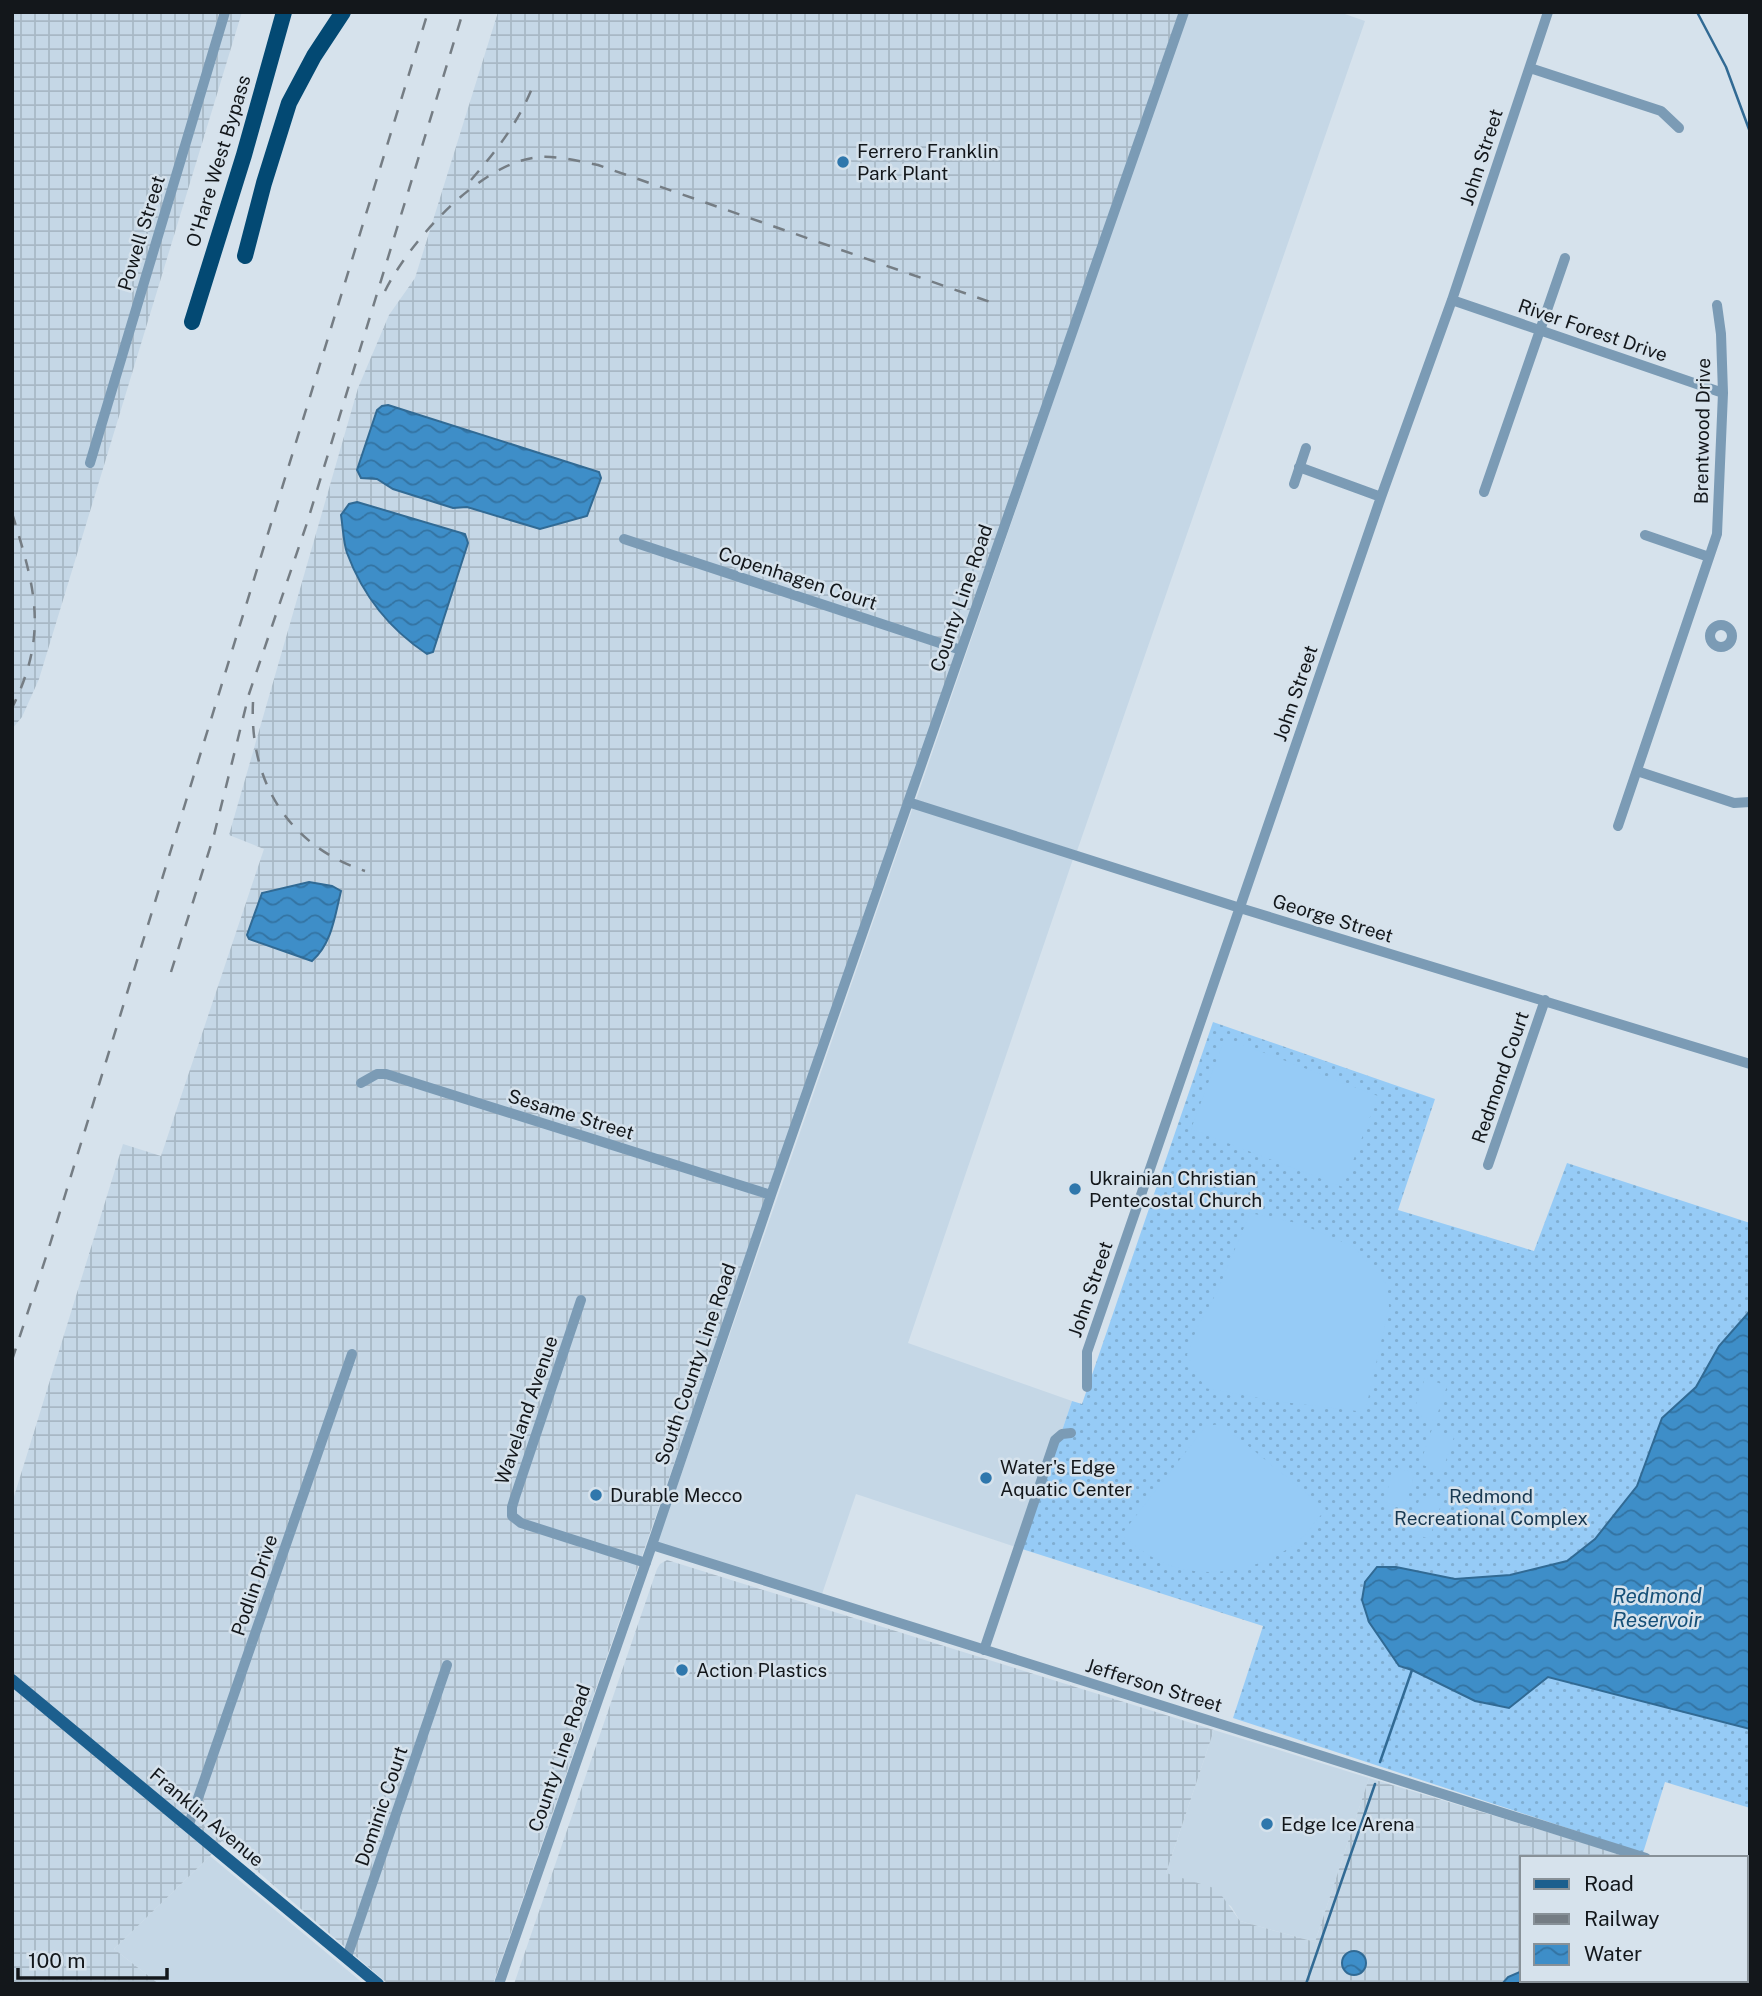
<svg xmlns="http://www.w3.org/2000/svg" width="1762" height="1996" font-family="'Public Sans',sans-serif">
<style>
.built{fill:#c5d7e6}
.industrial{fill:url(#industrial-grid)}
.grass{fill:url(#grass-dots)}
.pitch{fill:#96cbf6}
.water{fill:url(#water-waves);stroke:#316a94;stroke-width:2}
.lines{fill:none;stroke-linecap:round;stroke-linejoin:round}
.stream{stroke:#316a94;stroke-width:2.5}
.minor{stroke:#7b9bb5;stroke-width:10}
.major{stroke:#1c5f8e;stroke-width:12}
.highway{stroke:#034973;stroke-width:16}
.rail{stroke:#757d84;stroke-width:2.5;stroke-dasharray:12 12;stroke-linecap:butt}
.poi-dot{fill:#2f77ac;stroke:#d6e2ec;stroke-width:2.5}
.labels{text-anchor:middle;stroke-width:5;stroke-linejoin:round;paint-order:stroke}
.poi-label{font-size:19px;fill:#13171b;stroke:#d6e2ec;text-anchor:start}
.street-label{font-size:19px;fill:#13171b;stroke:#d6e2ec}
.park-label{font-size:19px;fill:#173851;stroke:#d6e2ec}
.water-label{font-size:21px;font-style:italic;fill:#165078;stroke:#d6e2ec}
</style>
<defs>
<pattern id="industrial-grid" width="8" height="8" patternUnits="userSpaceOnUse" patternTransform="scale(1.75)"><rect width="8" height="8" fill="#c5d7e6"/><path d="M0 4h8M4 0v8" fill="none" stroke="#a8b8c5"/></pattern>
<pattern id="grass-dots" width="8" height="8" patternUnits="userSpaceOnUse" patternTransform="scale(1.75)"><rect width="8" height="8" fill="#96cbf6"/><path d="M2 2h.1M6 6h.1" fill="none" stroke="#80aed2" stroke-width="1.8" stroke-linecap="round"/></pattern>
<pattern id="water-waves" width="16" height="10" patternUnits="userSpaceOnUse" patternTransform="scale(1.75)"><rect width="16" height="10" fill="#3e8ec8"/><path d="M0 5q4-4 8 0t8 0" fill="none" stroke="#3373a2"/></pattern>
</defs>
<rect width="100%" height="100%" fill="#d6e2ec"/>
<path class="built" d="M1187,12h152l26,9 -288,830 -161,-51z
M913,807l160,52 -165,484 164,58 -50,148 -166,-55 -34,100 -165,-50z
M1214,1730l155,48 -54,164 -75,-21 -9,-15 -65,-33z
M210,1856l154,128h-205l-45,-35z"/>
<path class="industrial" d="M12,12h230l-203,667 -17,38 -10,12z
M498,12h681l-686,1972h-105l-166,-143 -12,15 -96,93 45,35h-147v-481l111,-359 38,12 103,-307 -35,-14 129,-447 31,-73 26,-37z
M667,1560l547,170 -48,143 51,16 23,32 75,21 54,-164 264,80h-111v122h224v-88l4,1v91h-1236l143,-415 3,-5z"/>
<path class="grass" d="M1213,1022l222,77 -37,111 136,41 33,-88 183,60v585l-85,-26 -22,71 -410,-135 30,-92 -241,-77 50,-148 10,3z"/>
<path class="pitch" d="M1225,1038l153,58 -35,91 -152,-58z
M1250,1213l51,11 53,23 33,38 2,22 -24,105 -90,-11 -70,-13 -18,-33 10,-27 20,-36z
M1425,1378l22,8 -12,35 -22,-8z
M1221,1424l105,85c-9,10 -18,24 -29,33 -38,31 -102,41 -145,15 -11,-6 -21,-15 -31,-22l85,-109z
M1432,1429l22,8 -12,35 -22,-8z
M1394,1467l21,6 -11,35 -20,-6z
M1421,1495l21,7 -13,37 -21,-8z"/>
<path class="water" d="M388,405l211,67 2,6 -14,38 -47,13 -73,-22 -14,1 -60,-19 -16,-10 -16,-1 -4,-8 20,-60 5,-4z
M357,502l108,32 3,9 -35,109 -6,2c-38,-25 -64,-58 -80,-101 -4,-12 -4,-26 -6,-38l8,-11z
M309,882l23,4 9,5c-6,24 -9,53 -29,70l-63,-22 -2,-4 15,-42z
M1750,1311v418l-202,-52 -39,31 -34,-7 -63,-31 -13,-4 -30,-44 -7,-22 3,-18 12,-15h19l59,12 55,-4 57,-14 28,-22 42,-53 25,-68 34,-31 23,-41z
M1342 1963a12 12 0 1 1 24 0a12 12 0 1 1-24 0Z
M1522,1971v9h23l3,4h-46l6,-7z"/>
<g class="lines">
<path class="stream" d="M1697,12l29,55 24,65
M1380,1762l32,-92
M1306,1984l69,-200"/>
<path class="minor" d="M1530,68l131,43 18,17
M1452,300l271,93
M90,463l135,-451
M1299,467l82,30
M1294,484l12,-36
M1484,492l81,-234
M1645,535l64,22
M624,539l337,111
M1710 636a11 11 0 1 1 22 0a11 11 0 1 1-22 0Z
M1637,771l97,32 16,-1
M908,802l332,106 510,156
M1618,826l99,-292 6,-141 -2,-59 -4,-29
M361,1083l16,-9h9l385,121
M1488,1165l57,-165
M581,1300l-66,197 -3,10v9l9,7 125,40
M1087,1387v-35l294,-855 71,-197 96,-288
M652,1545l994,313
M984,1650l71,-210 7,-6 9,-1
M188,1827l164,-473
M1746,1889l4,1
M347,1957l100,-292
M499,1984l153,-439 119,-350 413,-1183"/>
<path class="major" d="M12,1680l366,304"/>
<path class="highway" d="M245,256l19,-73 25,-80 25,-47 29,-44
M192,322l52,-167 40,-143"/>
<path class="rail" d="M471,180c26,-30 47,-57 62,-94
M385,291c25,-50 96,-130 155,-134 19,-1 39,4 58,8l395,138
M12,513c23,75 37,120 0,195
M253,702c-4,80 36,144 112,169
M171,972l43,-137 35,-141 58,-171 156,-511
M12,1360l35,-106 381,-1242"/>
</g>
<g class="poi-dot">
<circle cx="843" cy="162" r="7"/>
<circle cx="1075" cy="1189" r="7"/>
<circle cx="986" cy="1478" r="7"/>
<circle cx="596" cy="1495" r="7"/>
<circle cx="682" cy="1670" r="7"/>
<circle cx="1267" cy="1824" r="7"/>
</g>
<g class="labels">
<g class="poi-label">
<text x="857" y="158">Ferrero Franklin<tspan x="857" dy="22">Park Plant</tspan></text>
<text x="1089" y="1185">Ukrainian Christian<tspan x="1089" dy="22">Pentecostal Church</tspan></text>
<text x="1000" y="1474">Water's Edge<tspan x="1000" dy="22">Aquatic Center</tspan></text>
<text x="610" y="1502">Durable Mecco</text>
<text x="696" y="1677">Action Plastics</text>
<text x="1281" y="1831">Edge Ice Arena</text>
</g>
<g class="street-label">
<text transform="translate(1481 157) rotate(-72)" y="7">John Street</text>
<text transform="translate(218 161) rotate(-73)" y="7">O'Hare West Bypass</text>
<text transform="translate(141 233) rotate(-73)" y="7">Powell Street</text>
<text transform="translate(1593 330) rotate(19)" y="7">River Forest Drive</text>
<text transform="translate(1702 431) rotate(-89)" y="7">Brentwood Drive</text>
<text transform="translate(798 578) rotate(18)" y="7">Copenhagen Court</text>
<text transform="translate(961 598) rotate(-71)" y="7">County Line Road</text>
<text transform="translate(1295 693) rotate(-71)" y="7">John Street</text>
<text transform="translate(1333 918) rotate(17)" y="7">George Street</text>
<text transform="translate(1500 1077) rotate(-71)" y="7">Redmond Court</text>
<text transform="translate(571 1114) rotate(17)" y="7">Sesame Street</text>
<text transform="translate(1090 1289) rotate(-71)" y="7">John Street</text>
<text transform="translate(695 1364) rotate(-71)" y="7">South County Line Road</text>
<text transform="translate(526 1410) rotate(-71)" y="7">Waveland Avenue</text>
<text transform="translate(254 1585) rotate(-71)" y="7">Podlin Drive</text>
<text transform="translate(1154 1685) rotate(17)" y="7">Jefferson Street</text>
<text transform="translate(559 1758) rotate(-71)" y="7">County Line Road</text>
<text transform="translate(381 1806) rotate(-71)" y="7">Dominic Court</text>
<text transform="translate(207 1817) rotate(40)" y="7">Franklin Avenue</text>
</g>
<g class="park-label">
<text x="1491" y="1503">Redmond<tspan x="1491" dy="22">Recreational Complex</tspan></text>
</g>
<g class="water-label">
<text x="1657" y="1603">Redmond<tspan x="1657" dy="24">Reservoir</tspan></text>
</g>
</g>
<rect width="1762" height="1996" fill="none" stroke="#13171b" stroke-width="28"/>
<rect x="1520" y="1856" width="228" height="126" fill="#d6e2ec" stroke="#889198" stroke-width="2"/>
<rect x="1534" y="1879" width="35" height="10" fill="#1c5f8e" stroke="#889198" stroke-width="2"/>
<text x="1584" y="1891" font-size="21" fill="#13171b">Road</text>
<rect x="1534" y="1914" width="35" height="10" fill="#757d84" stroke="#889198" stroke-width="2"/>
<text x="1584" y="1926" font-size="21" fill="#13171b">Railway</text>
<rect x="1534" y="1944" width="35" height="21" fill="url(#water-waves)" stroke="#889198" stroke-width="2"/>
<text x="1584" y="1961" font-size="21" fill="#13171b">Water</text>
<path d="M18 1968v10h149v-10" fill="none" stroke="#13171b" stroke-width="3.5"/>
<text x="28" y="1968" font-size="21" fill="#13171b" stroke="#d6e2ec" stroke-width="5" paint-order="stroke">100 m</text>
</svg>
